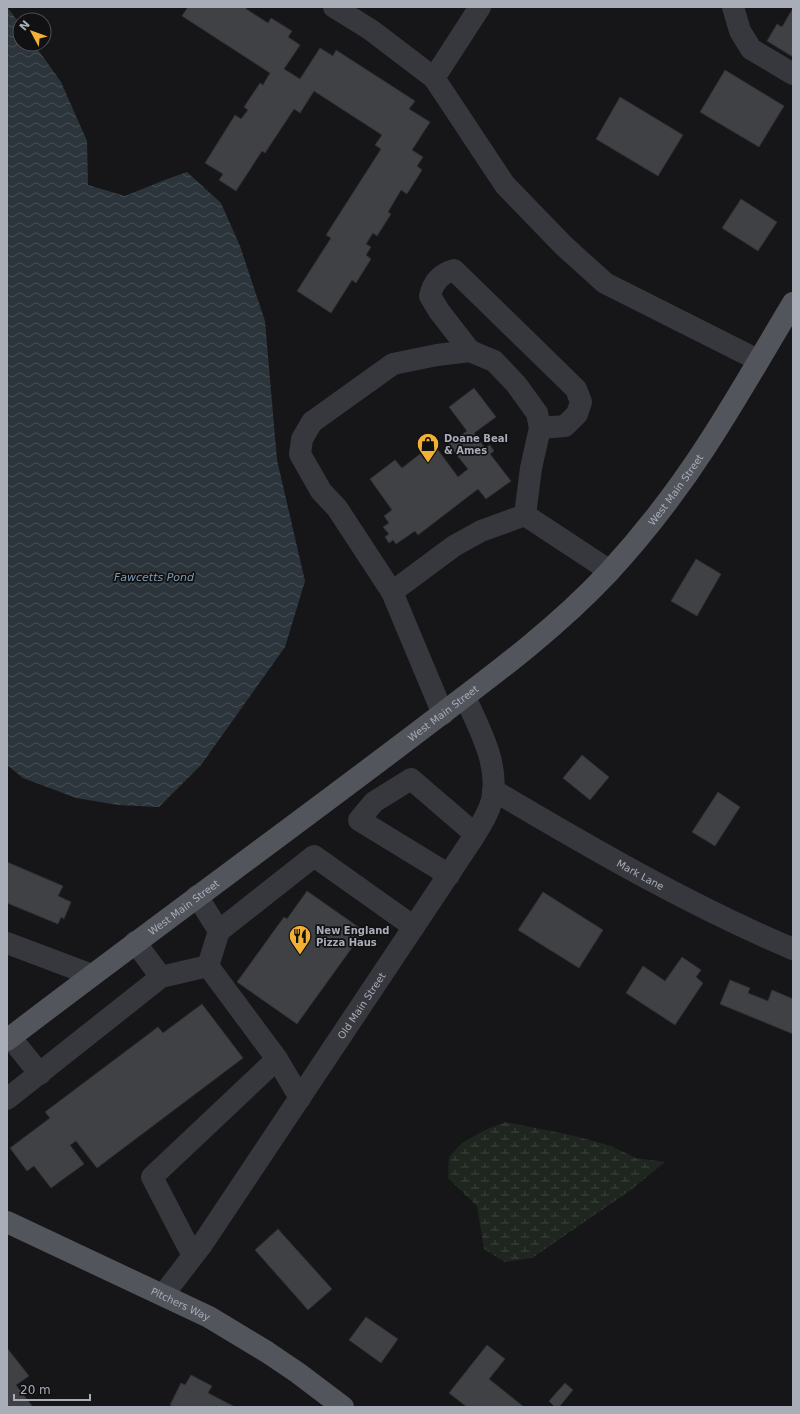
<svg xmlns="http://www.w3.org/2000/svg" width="800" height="1414" font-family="'DejaVu Sans',sans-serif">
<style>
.wetland{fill:url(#wetland-marsh)}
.water{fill:url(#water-waves)}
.building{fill:#404145;stroke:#303034}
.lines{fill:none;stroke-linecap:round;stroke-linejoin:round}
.minor{stroke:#37383d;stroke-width:22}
.major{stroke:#53555c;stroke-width:22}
.labels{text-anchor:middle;stroke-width:3.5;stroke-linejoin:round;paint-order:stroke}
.poi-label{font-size:10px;font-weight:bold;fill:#a8adb8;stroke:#111113;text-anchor:start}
.street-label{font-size:10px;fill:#a8adb8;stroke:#111113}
.water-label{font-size:11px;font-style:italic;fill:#7f9bb3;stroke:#111113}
</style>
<defs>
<pattern id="wetland-marsh" width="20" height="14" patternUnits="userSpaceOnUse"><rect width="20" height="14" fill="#1e261f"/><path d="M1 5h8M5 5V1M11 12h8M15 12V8" fill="none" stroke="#3c433d"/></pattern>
<pattern id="water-waves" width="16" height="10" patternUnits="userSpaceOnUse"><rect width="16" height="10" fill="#2c353c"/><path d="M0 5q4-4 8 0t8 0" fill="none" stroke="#485056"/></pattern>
</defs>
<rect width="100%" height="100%" fill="#161618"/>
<path class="wetland" d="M505,1122l70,14 36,10 25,12 29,4 -33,27 -100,69 -27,4 -21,-13 -7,-43 -29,-28 1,-21 13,-14 23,-13z"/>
<path class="water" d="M7,7l13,17v20h14l27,38 26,59 1,44 37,11 37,-15 25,-9 34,31 19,43 25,75 12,139 28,121 -20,66 -84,118 -42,42 -41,-2 -42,-7 -53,-20 -16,-13z"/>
<path class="building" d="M188,7h59l-1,2 22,14 3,-5 21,13 -4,6 12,8 -16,24 16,10 20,-31 13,8 3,-6 79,51 -6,8 21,13 -18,28 11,7 -6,9 5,4 -15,24 -6,-4 -13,22 3,2 -14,22 -4,-3 -7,11 5,3 -5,8 5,4 -15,24 -4,-3 -21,33 -34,-22 34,-53 -5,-3 55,-86 -6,-4 7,-10 -68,-44 -14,22 -6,-4 -29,44 -3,-2 -26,40 -17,-11 4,-6 -18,-11 30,-48 6,4 7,-9 -4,-3 16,-24 3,2 7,-12 -88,-57z
M793,8v49l-26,-16 10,-17 5,3z
M725,70l59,36 -25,41 -59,-35z
M620,97l63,38 -25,41 -62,-37z
M741,199l36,23 -19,29 -36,-23z
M474,388l22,29 -22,16 11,15 5,-3 4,6 -4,3 21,27 -25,18 -8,-10 -60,46 -3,-4 -19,13 -3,-4 -4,3 -4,-6 4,-3 -6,-7 6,-4 -5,-7 8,-6 -22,-31 25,-19 7,8 18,-14 5,6 13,-10 20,27 10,-8 -20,-25 19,-13 -18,-24z
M696,559l25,15 -24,42 -26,-15z
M582,755l27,22 -19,23 -27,-22z
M718,792l22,15 -25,39 -23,-14z
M7,862l56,24 -5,10 13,6 -7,17 -3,-2 -3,7 -51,-21z
M307,891l57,40 -67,93 -60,-42 47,-65 3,2z
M543,892l60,38 -24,38 -61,-38z
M682,957l19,13 -5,7 7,6 -28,42 -49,-32 17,-27 22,15z
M730,980l20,8 -2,5 20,8 4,-11 21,9v35l-73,-30z
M202,1004l41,54 -146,110 -21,-27 -6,4 14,19 -33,24 -17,-22 -7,5 -17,-23 40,-30 -5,-6 113,-85 5,6z
M278,1229l54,60 -24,21 -53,-60z
M366,1317l32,22 -17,24 -32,-23z
M487,1345l18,14 -16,20 35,28h-57l-18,-14z
M7,1348l22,28 -13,9 17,22h-26z
M191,1375l21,11 -4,7 27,14h-61l-4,-2 11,-22 4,2z
M565,1383l8,7 -14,17h-4l-6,-6z"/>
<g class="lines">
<g class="minor">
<path d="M334,7l37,23 63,48 71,107 59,61 41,37 153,77"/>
<path d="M733,7l7,24 11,18 42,25"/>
<path d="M434,78l46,-71"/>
<path d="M470,351l-31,-40 -9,-15c3,-14 10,-22 24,-26l122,119 5,13 -4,12 -12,12 -25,2"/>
<path d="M392,592l62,-46 27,-15 44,-16"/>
<path d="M443,714l-51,-122 -55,-84 -16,-17 -21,-37 2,-15 10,-17 81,-58 44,-9 33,-4 24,10 22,23 21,29 3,15 -9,40 -6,47 85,56"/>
<path id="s1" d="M493,790c98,58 196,115 300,159"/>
<path d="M449,875l-90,-55 15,-18 37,-23 64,55"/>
<path d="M197,896l22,35"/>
<path d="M135,942l26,35"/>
<path d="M7,943l85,32"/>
<path d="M208,966l69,93 23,39"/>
<path d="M10,1037l30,37"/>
<path d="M7,1099l154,-122 47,-11 11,-35 95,-75 100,71"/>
<path d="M193,1256l-41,-79 125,-118"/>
<path id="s2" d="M163,1295l40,-52 268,-402c8,-13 17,-26 21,-41 8,-35 -13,-72 -27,-103"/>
</g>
<g class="major">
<path id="s3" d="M7,1040c132,-101 267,-199 399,-299 69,-53 142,-104 202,-168 35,-38 69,-82 97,-125 31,-47 59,-97 88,-145"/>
<path id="s4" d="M7,1222l202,95 58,35 31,21 45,34"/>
</g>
</g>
<defs>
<g id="shop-pin" transform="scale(1.15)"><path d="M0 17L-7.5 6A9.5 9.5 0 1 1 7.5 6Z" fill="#f2b134" stroke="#111113"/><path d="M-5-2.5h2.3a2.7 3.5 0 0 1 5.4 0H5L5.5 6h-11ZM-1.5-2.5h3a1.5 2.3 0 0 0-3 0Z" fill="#111"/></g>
<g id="restaurant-pin" transform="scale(1.15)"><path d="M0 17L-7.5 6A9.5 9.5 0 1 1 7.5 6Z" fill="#f2b134" stroke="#111113"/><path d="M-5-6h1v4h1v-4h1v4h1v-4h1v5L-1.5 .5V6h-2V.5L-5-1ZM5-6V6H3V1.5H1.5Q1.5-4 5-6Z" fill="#111"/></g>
</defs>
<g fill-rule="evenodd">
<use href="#shop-pin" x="428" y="444"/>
<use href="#restaurant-pin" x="300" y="936"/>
</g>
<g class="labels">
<g class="poi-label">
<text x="444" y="442">Doane Beal<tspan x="444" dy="12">&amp; Ames</tspan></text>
<text x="316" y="934">New England<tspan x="316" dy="12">Pizza Haus</tspan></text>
</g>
<g class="street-label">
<text dy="4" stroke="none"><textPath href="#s3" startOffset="869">West Main Street</textPath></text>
<text dy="4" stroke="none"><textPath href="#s3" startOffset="545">West Main Street</textPath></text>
<text dy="4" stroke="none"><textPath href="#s1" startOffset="170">Mark Lane</textPath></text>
<text dy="4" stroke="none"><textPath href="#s3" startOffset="221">West Main Street</textPath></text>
<text dy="4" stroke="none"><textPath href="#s2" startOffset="351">Old Main Street</textPath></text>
<text dy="4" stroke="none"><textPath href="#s4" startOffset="192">Pitchers Way</textPath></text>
</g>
<g class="water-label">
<text x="154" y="581">Fawcetts Pond</text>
</g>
</g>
<rect width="800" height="1414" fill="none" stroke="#a8adb8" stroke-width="16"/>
<g transform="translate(32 32) rotate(311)"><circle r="19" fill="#111113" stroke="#4d4f55"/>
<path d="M0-3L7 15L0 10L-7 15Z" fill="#f2b134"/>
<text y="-6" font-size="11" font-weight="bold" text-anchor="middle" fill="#a8adb8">N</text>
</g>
<path d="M14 1394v6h76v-6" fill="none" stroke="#a8adb8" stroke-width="2"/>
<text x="20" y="1394" font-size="12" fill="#a8adb8" stroke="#111113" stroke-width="3" paint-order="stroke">20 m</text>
</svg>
